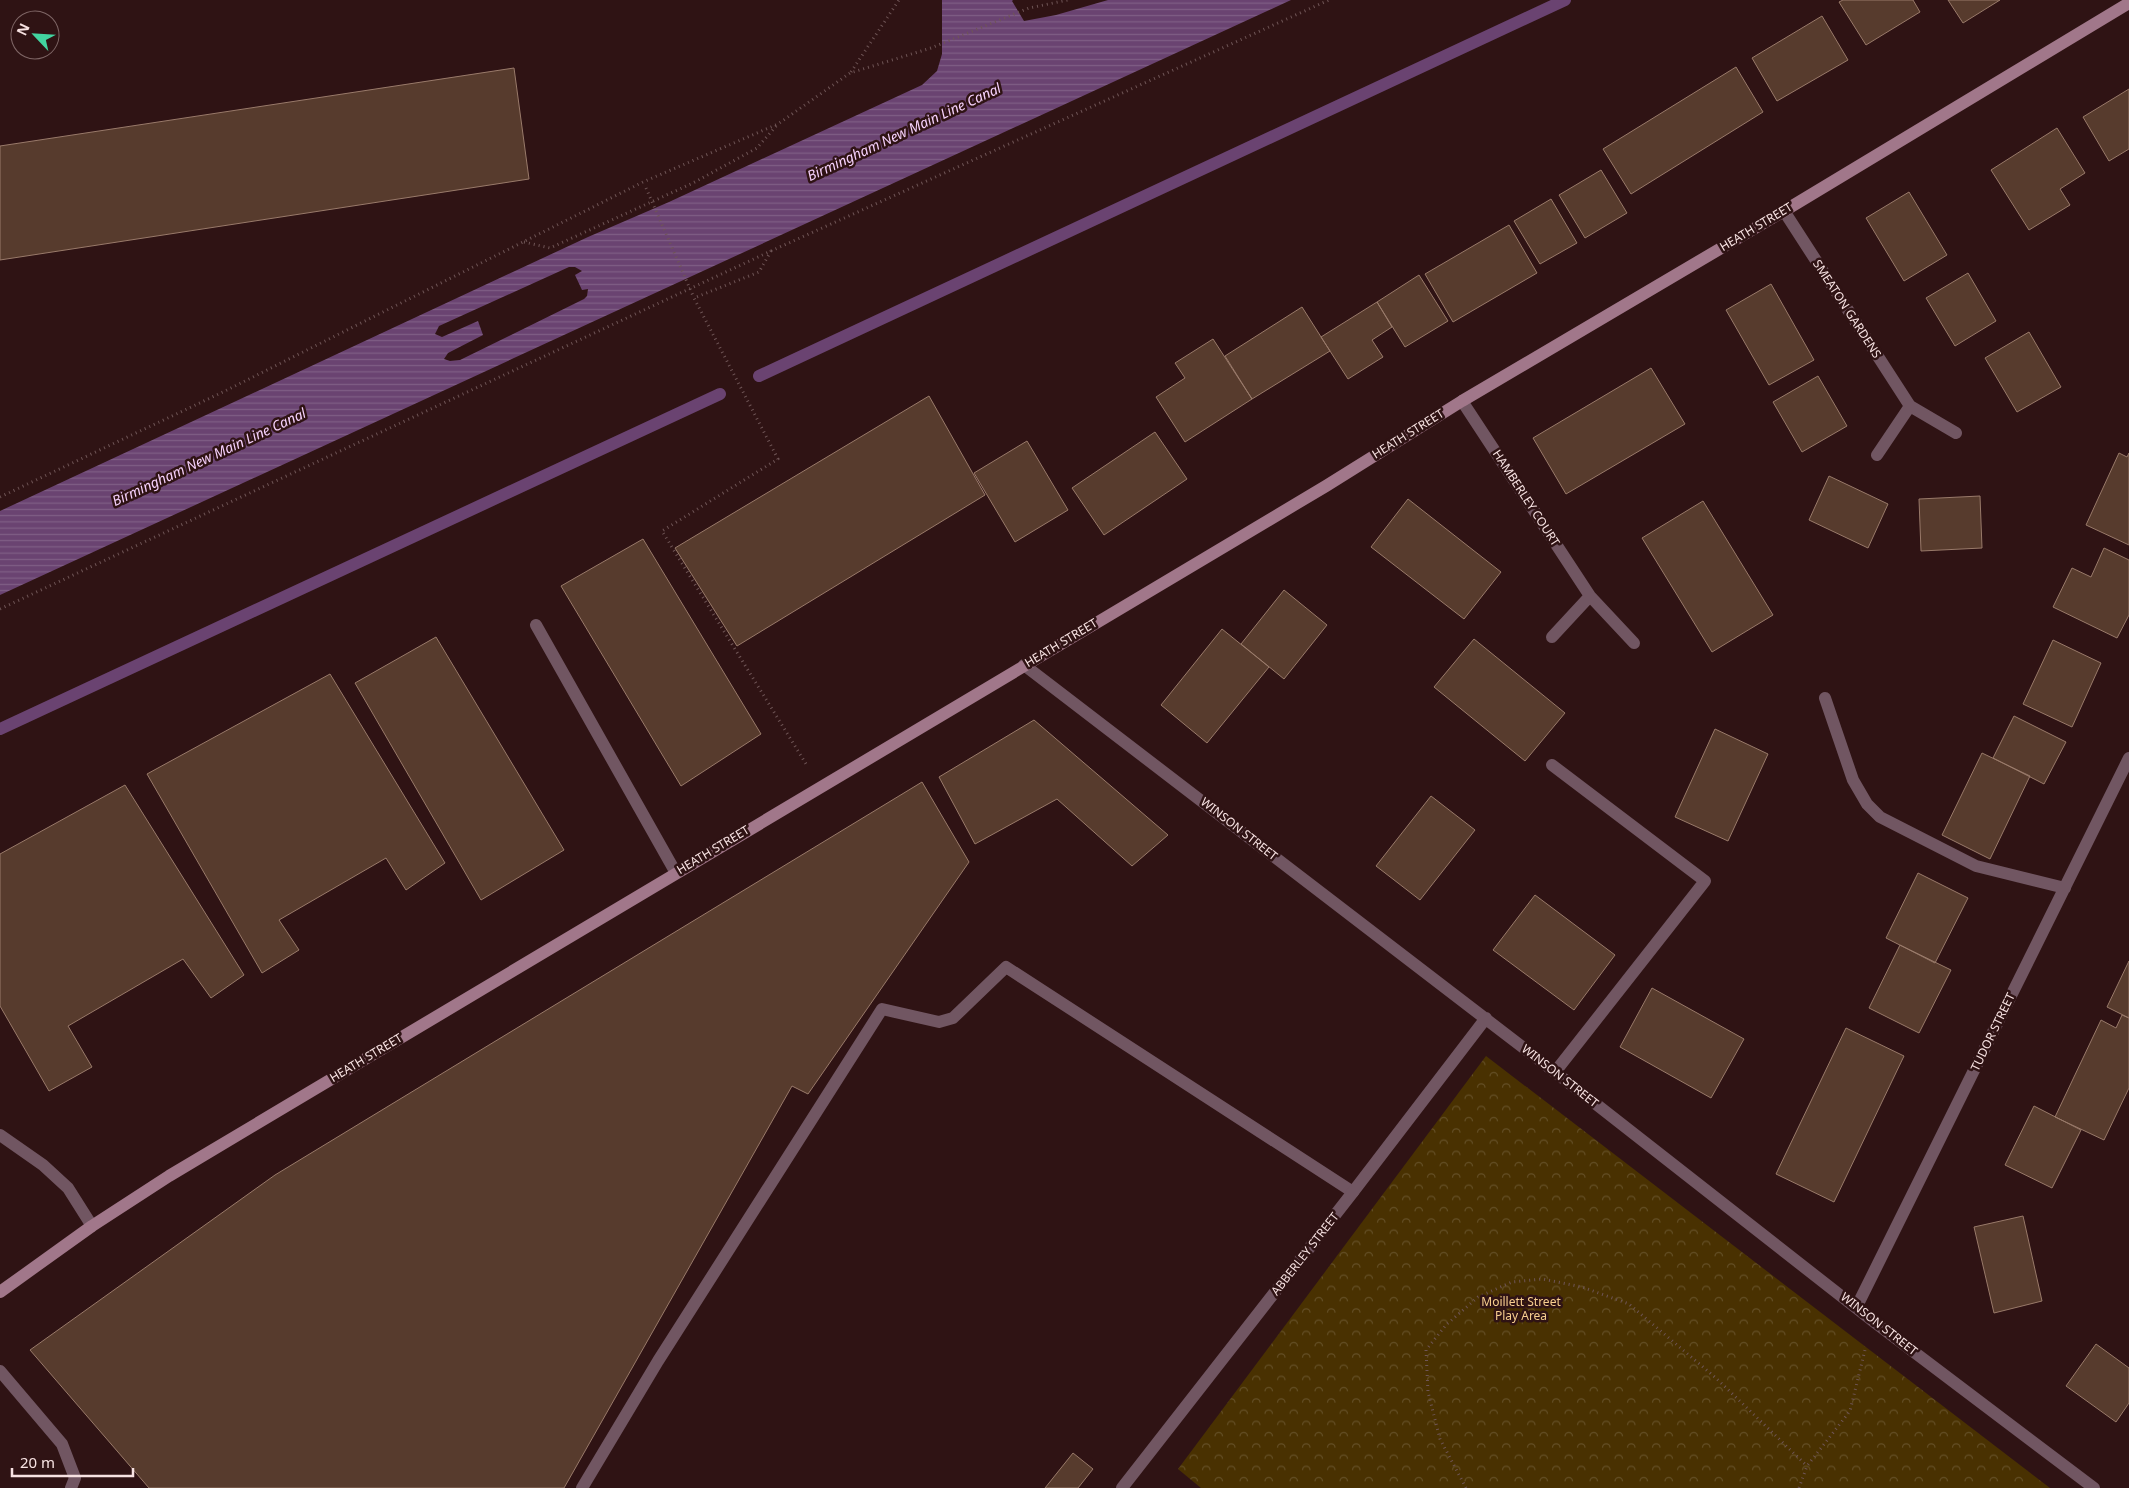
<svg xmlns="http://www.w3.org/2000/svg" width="2129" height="1488" font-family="'Noto Sans',sans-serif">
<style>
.park{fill:url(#park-crowns)}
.water{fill:url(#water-rules);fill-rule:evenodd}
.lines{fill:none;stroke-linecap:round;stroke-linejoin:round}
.stream{stroke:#6a4371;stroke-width:12}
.building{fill:#573b2d;stroke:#997a6a}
.path{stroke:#6f5556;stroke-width:3;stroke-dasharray:1 4;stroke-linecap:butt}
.service{stroke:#715662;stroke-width:12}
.minor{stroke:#715662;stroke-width:12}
.secondary{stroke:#a1778a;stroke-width:12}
.path-bridge{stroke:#6f5556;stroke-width:3;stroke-dasharray:1 4;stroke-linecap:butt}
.labels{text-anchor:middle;stroke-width:5;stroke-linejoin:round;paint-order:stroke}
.street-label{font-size:12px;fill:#f7e2e2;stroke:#2f1314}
.park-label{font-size:12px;fill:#f8cf8f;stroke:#2f1314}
.water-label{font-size:14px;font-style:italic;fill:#f6d1fc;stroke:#2f1314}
</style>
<defs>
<pattern id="park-crowns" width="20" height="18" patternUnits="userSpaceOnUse" patternTransform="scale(1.25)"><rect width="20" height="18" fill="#493101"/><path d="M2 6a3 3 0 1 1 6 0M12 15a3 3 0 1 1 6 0" fill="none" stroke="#644f26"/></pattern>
<pattern id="water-rules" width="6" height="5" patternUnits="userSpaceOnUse" patternTransform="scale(1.25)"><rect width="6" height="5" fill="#6a4371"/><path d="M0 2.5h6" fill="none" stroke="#805e85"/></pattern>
</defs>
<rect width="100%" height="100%" fill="#2f1314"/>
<path class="park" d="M1486,1056l564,432h-849l-23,-19z"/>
<path class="water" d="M942,0h71l-1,1 12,20 32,-6 52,-15h183l-1291,595v-84l588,-274 81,-35 253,-117 15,-14 5,-17zM569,267h6l7,4 -7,4 7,15 6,-1 -1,7 -3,3 -124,61 -10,1 -6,-2 4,-6 35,-18 -5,-14 -36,16 -7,-3 4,-8z"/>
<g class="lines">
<path class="stream" d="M759,376l806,-376
M0,729l720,-335"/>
</g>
<path class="building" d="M1843,0h70l7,12 -54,33 -27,-43z
M1948,0h52l-37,23z
M1822,16l26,44 -71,41 -25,-43z
M1736,67l27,45 -132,82 -28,-45z
M514,68l15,111 -529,81v-114z
M2129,89v60l-20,12 -26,-44z
M2057,128l28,45 -25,16 10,16 -41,25 -38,-60z
M1601,170l26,43 -42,25 -26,-43z
M1909,192l38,63 -43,26 -38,-63z
M1551,199l26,44 -37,21 -26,-43z
M1509,225l28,48 -84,49 -28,-48z
M1968,273l28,48 -41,25 -29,-48z
M1419,275l29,46 -43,26 -28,-45z
M1771,284l43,76 -45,25 -43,-75z
M1377,302l15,25 -20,13 11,17 -35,22 -27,-42z
M1302,307l28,44 -78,48 -27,-43z
M2029,332l32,55 -44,25 -32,-54z
M1213,339l39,60 -67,43 -29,-45 29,-19 -10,-15z
M1651,368l34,56 -119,70 -33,-56z
M1818,376l29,50 -45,26 -29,-50z
M929,396l56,99 -248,151 -62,-98z
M1155,432l32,47 -83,56 -32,-47z
M1027,441l41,69 -53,32 -41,-69z
M2119,453l8,4 2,-4v92l-43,-20z
M1829,476l59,28 -20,44 -59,-28z
M1980,496l2,52 -61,3 -2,-52z
M1408,499l93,73 -37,47 -93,-72z
M1703,501l70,114 -61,37 -70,-114z
M643,539l118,195 -80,52 -120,-200z
M2104,548l25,12v55l-12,23 -64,-31 19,-39 19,9z
M1284,590l43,35 -43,54 -43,-35z
M1222,629l47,38 -62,76 -46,-38z
M436,637l128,213 -83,50 -126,-217z
M1474,639l91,74 -40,48 -91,-74z
M2053,640l48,23 -29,64 -49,-23z
M330,674l115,189 -39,27 -20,-32 -107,62 20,30 -37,23 -115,-199z
M2014,716l52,26 -22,42 -51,-26z
M1034,720l134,115 -36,31 -75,-67 -82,45 -36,-67z
M1715,729l53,25 -40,87 -53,-24z
M1982,753l48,23 -40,83 -48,-24z
M922,782l47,80 -161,232 -16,-8 -228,402h-415l-119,-138 245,-175z
M125,785l119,190 -33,23 -28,-39 -115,67 24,41 -43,24 -49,-85v-152z
M1431,796l44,34 -55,70 -44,-34z
M1918,873l50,25 -33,65 -49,-25z
M1535,895l80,60 -41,55 -81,-60z
M1900,945l51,25 -32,63 -50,-25z
M2129,961v57l-22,-11z
M1652,988l92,51 -33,59 -91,-51z
M2122,1015l7,3v70l-25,52 -49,-23 46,-97 15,8z
M1846,1028l58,28 -70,146 -58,-28z
M2034,1106l47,24 -29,58 -47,-23z
M2023,1216l19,85 -48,12 -20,-86z
M2096,1344l33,24v35l-13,19 -50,-36z
M1073,1453l20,16 -15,19h-33z"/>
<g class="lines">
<path class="path" d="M851,72l48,-72
M524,242l26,6 143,-65 64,-35 20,-23
M771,251l558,-251
M0,497l223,-105 420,-210 135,-58 72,-51 81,-25 98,-40 39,-8
M0,609l771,-358 -12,21 -65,26 84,161 -116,72 144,233
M1466,1488l-26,-49 -12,-47 -2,-42 20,-25 32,-28 34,-15 31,-3 39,8 47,17 88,75 90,87
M1799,1488l8,-22 43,-55 15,-61"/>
<path class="service" d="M536,625l140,248
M1552,765l153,116 -150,191
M0,1135l43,30 25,23 24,38
M0,1371l62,73 13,34 -4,10
M582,1488l76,-127 224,-352 57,13 14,-4 53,-51 347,225"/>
<path class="minor" d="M1784,211l126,195 46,27
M1462,401l128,195 44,47
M1877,455l33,-49
M1552,637l38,-41
M1024,665l531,407 318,249 221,167
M1825,698l28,82 14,24 13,13 96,49 89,22
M1857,1306l272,-548
M1122,1488l231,-296 133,-174"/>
<path class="secondary" d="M0,1292l92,-66 77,-50 1157,-690 136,-85 322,-190 345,-208"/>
<path class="path-bridge" d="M646,188l48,110"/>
</g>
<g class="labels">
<g class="street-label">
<text transform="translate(1756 227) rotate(-31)" y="4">HEATH STREET</text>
<text transform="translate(1847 309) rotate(57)" y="4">SMEATON GARDENS</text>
<text transform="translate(1408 434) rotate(-32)" y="4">HEATH STREET</text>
<text transform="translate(1526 498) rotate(57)" y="4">HAMBERLEY COURT</text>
<text transform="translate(1061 643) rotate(-31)" y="4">HEATH STREET</text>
<text transform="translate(1239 829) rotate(38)" y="4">WINSON STREET</text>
<text transform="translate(713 850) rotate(-31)" y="4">HEATH STREET</text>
<text transform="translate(1993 1032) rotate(-64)" y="4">TUDOR STREET</text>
<text transform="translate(366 1058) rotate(-31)" y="4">HEATH STREET</text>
<text transform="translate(1560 1076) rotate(38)" y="4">WINSON STREET</text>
<text transform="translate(1305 1254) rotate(-52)" y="4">ABBERLEY STREET</text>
<text transform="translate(1879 1324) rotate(38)" y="4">WINSON STREET</text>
</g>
<g class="park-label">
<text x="1521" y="1306">Moillett Street<tspan x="1521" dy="14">Play Area</tspan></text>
</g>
<g class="water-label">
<text transform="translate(904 132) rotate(-25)" y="5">Birmingham New Main Line Canal</text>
<text transform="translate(209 457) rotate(-25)" y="5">Birmingham New Main Line Canal</text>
</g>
</g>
<g transform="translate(35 35) rotate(295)"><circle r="24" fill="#2f1314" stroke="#7f6666"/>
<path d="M0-4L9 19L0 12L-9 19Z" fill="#42d4a0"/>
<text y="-8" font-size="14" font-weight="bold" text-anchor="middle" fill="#f7e2e2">N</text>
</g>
<path d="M12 1468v8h121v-8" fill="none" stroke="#f7e2e2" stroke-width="2.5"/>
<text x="20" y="1468" font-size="15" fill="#f7e2e2" stroke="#2f1314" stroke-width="4" paint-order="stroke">20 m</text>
</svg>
